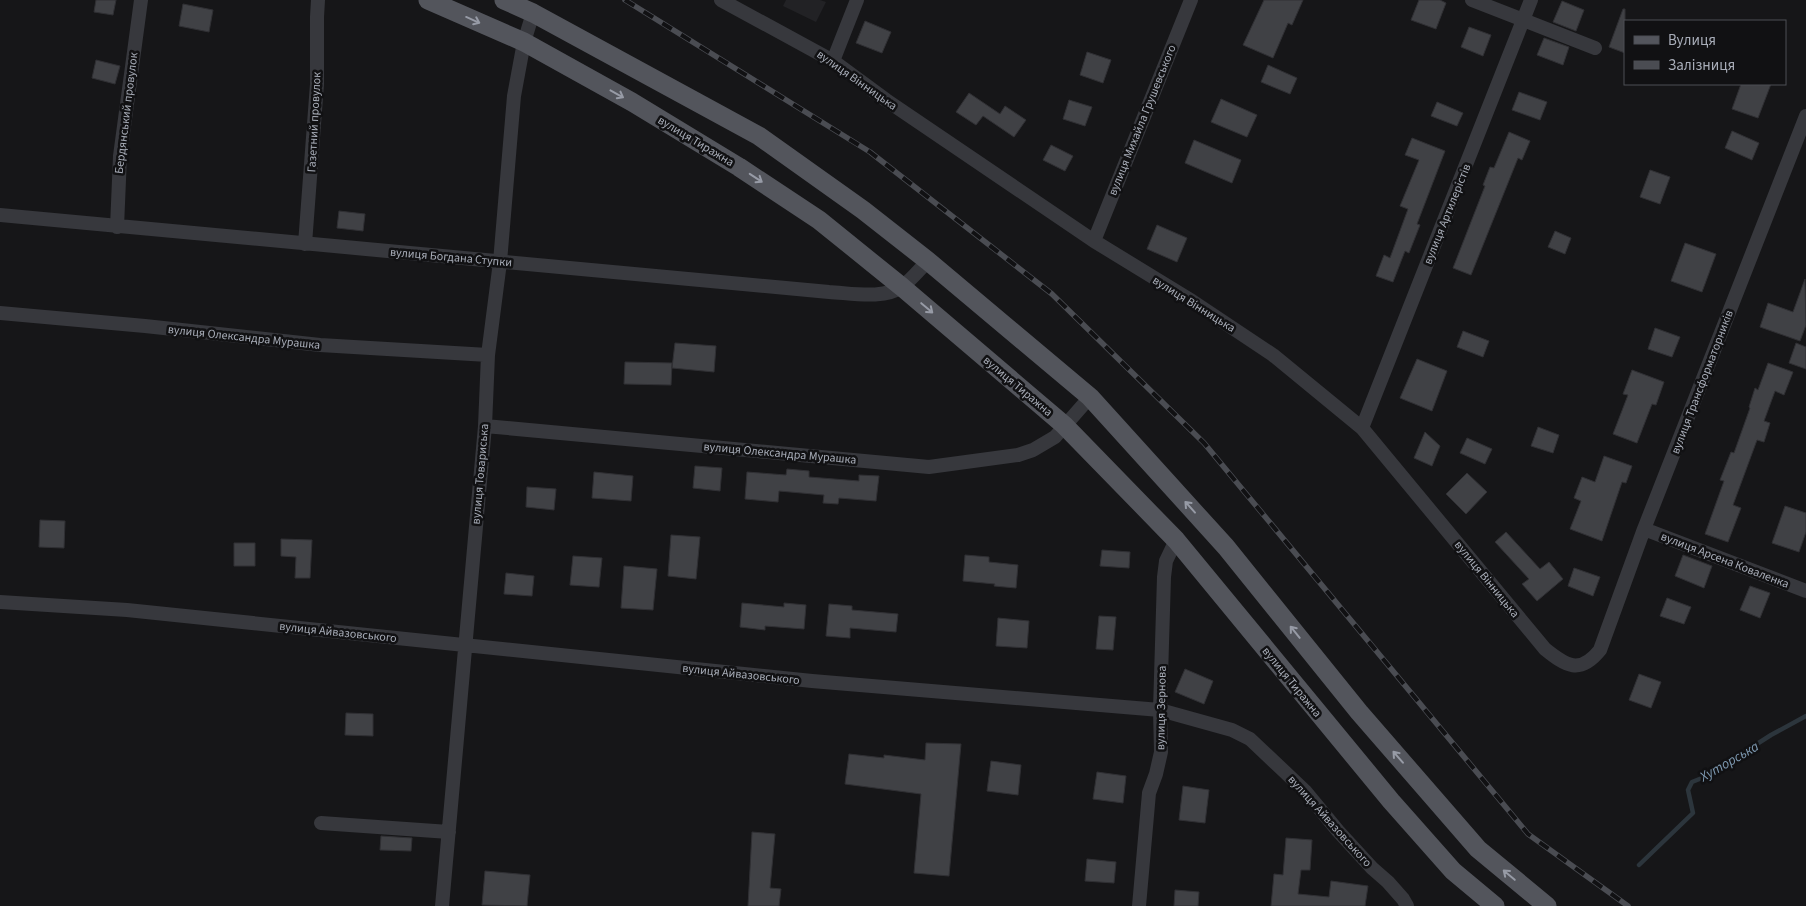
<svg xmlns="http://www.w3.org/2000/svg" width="1806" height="906" font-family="'Source Sans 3',sans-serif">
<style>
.built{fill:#222225}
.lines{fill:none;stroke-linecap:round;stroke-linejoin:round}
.stream{stroke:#2c353c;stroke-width:4.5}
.building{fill:#404145;stroke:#303034}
.minor{stroke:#37383d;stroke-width:14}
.major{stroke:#53555c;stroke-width:19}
.rail-casing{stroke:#4a4c52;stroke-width:5.5}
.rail{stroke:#111113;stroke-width:4;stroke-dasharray:11;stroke-linecap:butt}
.oneway{stroke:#979ba6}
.labels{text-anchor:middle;stroke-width:5;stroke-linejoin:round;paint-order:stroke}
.street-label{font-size:12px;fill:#a8adb8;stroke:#111113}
.water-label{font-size:14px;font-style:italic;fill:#7f9bb3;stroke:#111113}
</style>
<rect width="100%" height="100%" fill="#161618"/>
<path class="built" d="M786,0h34l6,2 -10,20 -33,-16z"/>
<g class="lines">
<path class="stream" d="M1639,865l54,-52 -5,-23 4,-8 15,-6 64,-41 35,-19"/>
</g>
<path class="building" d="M96,0h20l-3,15 -19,-3z
M1264,0h39l-11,25 -4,-2 -15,35 -30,-13z
M1419,0h21l6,3 -10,26 -25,-9z
M1562,1l22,9 -8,21 -23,-9z
M183,4l30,6 -4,22 -30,-6z
M1623,9h2v44l-16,-6z
M865,21l26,11 -9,21 -26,-10z
M1469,27l22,8 -8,21 -22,-9z
M1544,38l25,9 -6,18 -26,-10z
M1087,52l24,8 -8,23 -23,-8z
M96,60l24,6 -5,18 -23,-6z
M1268,65l29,13 -7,16 -29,-12z
M1741,84h30l-13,34 -26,-9z
M1519,92l28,10 -7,18 -28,-10z
M969,93l31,21 5,-8 21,14 -12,17 -31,-21 -7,9 -20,-13z
M1221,99l36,16 -10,22 -36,-15z
M1069,100l23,7 -7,19 -22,-7z
M1437,102l26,11 -6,13 -26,-10z
M1732,131l27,12 -7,17 -27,-12z
M1509,132l21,9 -8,19 -4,-2 -47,117 -18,-7 32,-82 -2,-1 7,-18 4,1z
M1412,138l33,13 -28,73 3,1 -11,28 -4,-2 -12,31 -17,-6 8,-21 6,3 18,-49 -8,-3 19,-46 -14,-5z
M1194,140l47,20 -9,23 -47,-20z
M1051,145l22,11 -8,15 -22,-11z
M1650,170l20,7 -10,27 -20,-7z
M339,211l26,3 -2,17 -26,-3z
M1157,225l30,13 -10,24 -30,-13z
M1555,231l16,7 -6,16 -17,-7z
M1685,243l31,11 -14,38 -31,-11z
M1805,279l1,46 -6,16 -40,-14 8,-24 25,9z
M1655,328l25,9 -8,20 -24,-8z
M1463,331l26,10 -6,16 -26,-10z
M675,343l41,3 -2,26 -42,-4z
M1796,343l10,4v22l-17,-6z
M1417,359l30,12 -15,40 -32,-13z
M625,362l47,1 -1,22 -47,-1z
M1768,363l25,9 -9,23 -9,-4 -11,30 6,2 -6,19 -7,-2 -24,65 8,3 -13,34 -23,-8 19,-53 -4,-1 11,-28 3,1 16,-45 -1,-1 6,-19 3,2z
M1632,370l32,12 -8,23 -4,-1 -15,39 -24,-9 15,-39 -5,-1z
M1538,427l21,8 -6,18 -22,-7z
M1425,432l15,14 -8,20 -18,-8z
M1467,438l25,11 -7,15 -25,-11z
M1604,456l28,10 -6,17 -4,-1 -20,59 -32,-12 11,-28 -7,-3 8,-21 13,5z
M695,466l27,2 -2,23 -27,-3z
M787,469l22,2v6l50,4v-6l20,1 -3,25 -37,-3 -1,6 -15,-1 1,-8 -45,-4 -1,11 -33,-3 2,-27 39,3z
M594,472l39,4 -2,25 -39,-3z
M1467,473l20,19 -21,22 -20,-20z
M527,487l29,2 -2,21 -28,-3z
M1785,506l21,7v19l-7,20 -27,-9z
M40,520l25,1 -1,27 -25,-1z
M1506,532l34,37 9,-7 14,17 -26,22 -15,-17 7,-5 -34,-37z
M671,535l29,2 -4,42 -28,-3z
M281,539l31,1 -2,38h-15l1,-21 -15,-1z
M234,543h21v23h-21z
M1102,550l28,2 -1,16 -29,-2z
M965,555l24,2v5l29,3 -2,23 -22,-2 1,-2 -32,-3z
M1683,555l29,11 -8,22 -29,-12z
M573,556l29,2 -3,29 -29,-2z
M624,566l33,3 -4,41 -32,-2z
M1574,568l26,9 -7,19 -25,-10z
M506,573l28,3 -2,20 -28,-2z
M1750,586l20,7 -10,25 -20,-8z
M1667,598l24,9 -7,17 -24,-8z
M742,603l42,4v-4l22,2 -2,24 -39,-3v4l-25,-3z
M829,604l23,2v4l46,4 -2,18 -46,-4v10l-24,-2z
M1099,616l17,1 -3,33 -17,-1z
M998,618l31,3 -2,27 -31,-2z
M1185,669l28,12 -9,23 -29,-12z
M1639,674l22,8 -10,26 -22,-8z
M346,713l27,1v22l-28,-1z
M926,743l35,1 -12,132 -35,-3 7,-79 -76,-10 4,-30 35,4v-3l41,5z
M991,761l30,4 -3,30 -31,-4z
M1097,772l29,4 -3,27 -30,-4z
M1183,786l26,4 -4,33 -26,-3z
M752,832l23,2 -5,54 11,1 -2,17h-31z
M381,836l31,2 -1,13 -31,-1z
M1286,838l26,2 -2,30h-9l-3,24 31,3 2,-16 37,5 -3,20h-94l3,-32 9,1z
M1087,859l29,3 -2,21 -29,-2z
M485,871l45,4 -3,31 -45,-1z
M1175,890l24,2 -1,14h-24z"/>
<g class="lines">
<path class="minor" d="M721,0l112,61 53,39 208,141 98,60 81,54 89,73 183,221c21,17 35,26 55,1l44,-121 162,-413
M1472,0l123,48
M833,61l24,-61
M0,215l829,77c22,1 55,8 74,-6 9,-7 17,-17 25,-25
M117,227l3,-71 21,-156
M1094,241l97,-241
M305,244l12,-160v-67l1,-17
M0,313l145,13 175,19 168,10
M485,426l444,41 89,-12 15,-5 22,-13 35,-40
M1362,428l169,-428
M1644,529l162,62
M0,602l127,8 685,71 348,29 72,20 18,9 55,52 33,40 34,37 16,14 15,17 4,7
M321,823l128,9
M442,906l43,-480 3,-71 12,-93 14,-166 10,-54 9,-29
M1139,906l10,-113 7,-19 5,-22 -1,-42 4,-133 2,-16 10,-21"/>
<path class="major" d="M428,0l96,42 108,60 107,65 80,53 83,67 162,138 112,115 215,261 62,70 42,35
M504,0l29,13 226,123 104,74 65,51 162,136 136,150 133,165 119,137 69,57"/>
<g class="rail-casing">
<path id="rail" d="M625,0l245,152 182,142 152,149 324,391 100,72"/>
</g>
<use href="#rail" class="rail"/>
</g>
<defs><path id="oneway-shaft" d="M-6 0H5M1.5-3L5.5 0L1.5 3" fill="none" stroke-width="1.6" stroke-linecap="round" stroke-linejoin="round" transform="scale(1.25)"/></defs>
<g class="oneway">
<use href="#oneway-shaft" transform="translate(473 20) rotate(24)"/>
<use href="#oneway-shaft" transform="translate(617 94) rotate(29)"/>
<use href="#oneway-shaft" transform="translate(756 178) rotate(33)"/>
<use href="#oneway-shaft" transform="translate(927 308) rotate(40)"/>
<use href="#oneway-shaft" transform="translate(1190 507) rotate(-132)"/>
<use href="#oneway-shaft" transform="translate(1295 632) rotate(-129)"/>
<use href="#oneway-shaft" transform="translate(1398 757) rotate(-131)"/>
<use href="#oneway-shaft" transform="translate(1509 875) rotate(-140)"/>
</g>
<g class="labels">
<g class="street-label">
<text transform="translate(857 80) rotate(35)" y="4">вулиця Вінницька</text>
<text transform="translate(126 113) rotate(-83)" y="4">Бердянський провулок</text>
<text transform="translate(1142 120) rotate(-68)" y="4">вулиця Михайла Грушевського</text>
<text transform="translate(314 122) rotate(-87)" y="4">Газетний провулок</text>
<text transform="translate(696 141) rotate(31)" y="4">вулиця Тиражна</text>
<text transform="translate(1447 214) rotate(-68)" y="4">вулиця Артилерістів</text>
<text transform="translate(451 257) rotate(5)" y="4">вулиця Богдана Ступки</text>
<text transform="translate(1194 304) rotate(32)" y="4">вулиця Вінницька</text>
<text transform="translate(244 337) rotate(6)" y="4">вулиця Олександра Мурашка</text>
<text transform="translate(1702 382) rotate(-69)" y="4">вулиця Трансформаторників</text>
<text transform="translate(1018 386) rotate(40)" y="4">вулиця Тиражна</text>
<text transform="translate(780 453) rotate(5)" y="4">вулиця Олександра Мурашка</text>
<text transform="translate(480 474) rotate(-85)" y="4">вулиця Товариська</text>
<text transform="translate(1725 560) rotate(21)" y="4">вулиця Арсена Коваленка</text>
<text transform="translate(1487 579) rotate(51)" y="4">вулиця Вінницька</text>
<text transform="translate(338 632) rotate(6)" y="4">вулиця Айвазовського</text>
<text transform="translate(741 674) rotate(6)" y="4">вулиця Айвазовського</text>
<text transform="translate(1292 682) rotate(51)" y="4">вулиця Тиражна</text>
<text transform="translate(1161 708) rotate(-89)" y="4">вулиця Зернова</text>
<text transform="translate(1330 821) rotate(48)" y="4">вулиця Айвазовського</text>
</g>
<g class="water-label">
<text transform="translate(1729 761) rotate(-30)" y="5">Хуторська</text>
</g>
</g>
<rect x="1624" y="20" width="162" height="65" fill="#111113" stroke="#4d4f55"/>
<rect x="1634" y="36" width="25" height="8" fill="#53555c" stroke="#4d4f55"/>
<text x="1668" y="45" font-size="15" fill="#a8adb8">Вулиця</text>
<rect x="1634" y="61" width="25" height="8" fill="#4a4c52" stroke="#4d4f55"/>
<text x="1668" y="70" font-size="15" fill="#a8adb8">Залізниця</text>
</svg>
